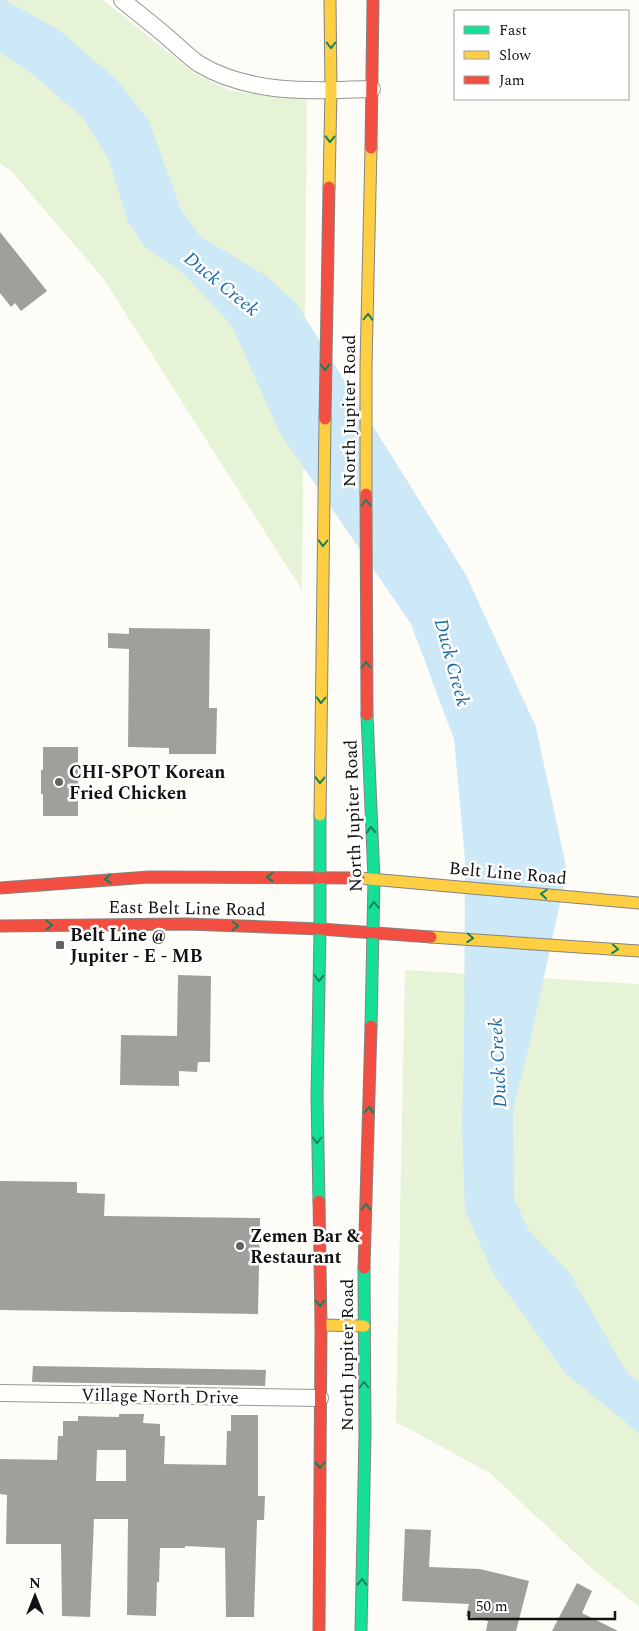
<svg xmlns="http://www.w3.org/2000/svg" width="639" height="1631" font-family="Spectral,serif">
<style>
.green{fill:#e7f3d7}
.water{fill:#cde8f7}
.building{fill:#a19f9c;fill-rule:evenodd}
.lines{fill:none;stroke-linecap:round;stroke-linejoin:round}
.street-casing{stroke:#979795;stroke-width:18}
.fast-casing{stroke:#858482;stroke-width:13}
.slow-casing{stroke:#858482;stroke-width:13}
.jam-casing{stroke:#858482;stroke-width:13}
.street{stroke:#fffffe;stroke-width:16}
.fast{stroke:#16e098;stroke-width:11}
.slow{stroke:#ffcf43;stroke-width:11}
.jam{stroke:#f24e42;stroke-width:11}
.oneway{stroke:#14835b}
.poi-dot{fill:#646362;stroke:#fff;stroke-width:2}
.labels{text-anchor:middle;stroke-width:5;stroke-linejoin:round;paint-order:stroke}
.street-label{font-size:18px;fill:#111;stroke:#fff}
.poi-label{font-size:18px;font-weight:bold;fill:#111;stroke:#fff;text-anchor:start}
.water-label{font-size:19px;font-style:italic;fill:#1768a6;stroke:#fff}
</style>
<rect width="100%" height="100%" fill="#fdfcf7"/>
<path class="green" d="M0,0h103l91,73 37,18 76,9 -5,490 -199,-312 -91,-106 -12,-9z
M405,970l234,14v623l-51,-42 -98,-92 -94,-51z"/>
<path class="water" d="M0,0h5l54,30 58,50 32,41 32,89 20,27 64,38 31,28 170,272 70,152 31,144 -38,175 -16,63 1,89 15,33 40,41 58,101 12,8v52l-73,-59 -73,-101 -28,-62 -3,-88 2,-71 1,-193 -11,-120 -43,-115 -131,-191 -48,-107 -49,-53 -38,-26 -17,-25 -19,-62 -26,-42 -47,-41 -36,-25z"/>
<path class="building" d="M0,232l47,59 -26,20 -6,-8 -4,4 -11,-14z
M129,628l81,1 -1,79h8l-1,46h-47v-6l-41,-1 1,-98 -21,-1v-15l21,1z
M43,747h35v69h-35v-22h-2v-24h2z
M178,975l33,1 -1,86h-12l-1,10 -18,-1v15l-59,-1 1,-50 56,1z
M0,1181l77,1v11l28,1 -1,22 156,2 -2,96 -258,-4z
M33,1366l233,4 -1,16 -233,-4z
M119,1414h25l-1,9 17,1v12h5l-1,28 62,1 1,-34h4v-16h27v81h7l-1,24h-7l-3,97h-28l-1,-69 -40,-2v2h-25l-1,34h-2l-1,34 -29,-1 1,-96h-34l-4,98 -28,-1 -1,-72h-55l1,-49 -7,-1v-35l57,1 1,-24h5v-15h15v-5l41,1zM97,1450h29v31h-30z
M405,1529l26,1 -2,37 51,2 49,12 -13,50h-30l2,-10 -22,-5 3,-12 -67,-3z
M577,1583l15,8 -10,22 36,18h-66z"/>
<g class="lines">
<g class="street-casing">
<path id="street" d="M122,0c17,14 34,27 51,42 8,7 17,16 26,22 52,31 115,27 173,25
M0,1393l320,5"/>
</g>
<g class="fast-casing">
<path id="fast" d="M367,715l7,164 -3,147
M319,1201l-2,-104 3,-168v-114
M361,1631l4,-197 -1,-166"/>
</g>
<g class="slow-casing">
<path id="slow" d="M329,187l2,-96 -1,-91
M366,494v-128l5,-218
M320,815l5,-396
M359,878l280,25
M431,937l208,14
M321,1325l43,1"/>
</g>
<g class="jam-casing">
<path id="jam" d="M371,148l2,-148
M325,419l4,-232
M366,494l1,221
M0,888l149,-11 210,1
M0,926l186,-2 134,5 111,8
M319,1201l2,124 -2,306
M364,1268l7,-242"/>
</g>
<use href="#street" class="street"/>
<use href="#fast" class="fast"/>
<use href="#slow" class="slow"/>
<use href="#jam" class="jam"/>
</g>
<defs><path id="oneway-chevron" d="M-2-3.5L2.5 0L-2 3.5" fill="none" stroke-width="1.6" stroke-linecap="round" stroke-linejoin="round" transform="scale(1.25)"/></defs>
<g class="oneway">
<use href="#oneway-chevron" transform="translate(331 45) rotate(90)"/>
<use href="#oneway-chevron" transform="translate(330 139) rotate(91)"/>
<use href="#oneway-chevron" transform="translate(368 317) rotate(-88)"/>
<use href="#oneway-chevron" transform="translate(325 367) rotate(91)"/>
<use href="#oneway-chevron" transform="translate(366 503) rotate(-90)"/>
<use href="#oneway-chevron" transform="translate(323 543) rotate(91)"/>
<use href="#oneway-chevron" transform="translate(366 665) rotate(-90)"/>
<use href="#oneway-chevron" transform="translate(321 700) rotate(91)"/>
<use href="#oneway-chevron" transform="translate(320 780) rotate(91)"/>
<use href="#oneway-chevron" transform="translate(371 830) rotate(-93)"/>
<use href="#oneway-chevron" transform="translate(270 877) rotate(180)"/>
<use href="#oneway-chevron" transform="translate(108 879) rotate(176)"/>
<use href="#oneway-chevron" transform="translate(544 894) rotate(-175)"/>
<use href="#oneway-chevron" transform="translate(374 905) rotate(-91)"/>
<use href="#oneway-chevron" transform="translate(49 925) rotate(-1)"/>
<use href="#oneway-chevron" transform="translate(235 926) rotate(2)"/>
<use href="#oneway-chevron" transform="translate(470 938) rotate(4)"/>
<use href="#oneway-chevron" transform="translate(615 949) rotate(4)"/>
<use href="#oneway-chevron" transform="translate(319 978) rotate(91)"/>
<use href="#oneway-chevron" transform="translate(369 1110) rotate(-88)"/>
<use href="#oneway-chevron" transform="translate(317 1140) rotate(90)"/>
<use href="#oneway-chevron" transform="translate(366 1207) rotate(-88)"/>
<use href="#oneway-chevron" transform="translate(320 1303) rotate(89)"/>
<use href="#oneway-chevron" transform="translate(364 1385) rotate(-90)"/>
<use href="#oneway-chevron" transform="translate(320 1465) rotate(91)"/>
<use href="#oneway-chevron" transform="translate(362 1582) rotate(-89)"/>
</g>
<g class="poi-dot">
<circle cx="59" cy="782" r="5"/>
<rect x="55" y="940" width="10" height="10" rx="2.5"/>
<circle cx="240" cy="1246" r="5"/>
</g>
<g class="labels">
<g class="street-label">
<text transform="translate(349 411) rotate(-90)" y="6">North Jupiter Road</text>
<text transform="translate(353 816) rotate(-92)" y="6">North Jupiter Road</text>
<text transform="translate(508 873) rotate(5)" y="6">Belt Line Road</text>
<text transform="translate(187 908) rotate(1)" y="6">East Belt Line Road</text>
<text transform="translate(347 1355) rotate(-90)" y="6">North Jupiter Road</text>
<text transform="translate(160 1396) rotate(1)" y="6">Village North Drive</text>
</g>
<g class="poi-label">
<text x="69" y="778">CHI-SPOT Korean<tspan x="69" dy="21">Fried Chicken</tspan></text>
<text x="70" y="941">Belt Line @<tspan x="70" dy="21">Jupiter - E - MB</tspan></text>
<text x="250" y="1242">Zemen Bar &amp;<tspan x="250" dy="21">Restaurant</tspan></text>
</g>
<g class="water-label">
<text transform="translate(222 283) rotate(39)" y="7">Duck Creek</text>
<text transform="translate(453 662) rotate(75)" y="7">Duck Creek</text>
<text transform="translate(497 1063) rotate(-93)" y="7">Duck Creek</text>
</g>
</g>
<rect x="454" y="10" width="175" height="90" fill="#ffffff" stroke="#a0a0a0"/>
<rect x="464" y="26" width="25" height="8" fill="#16e098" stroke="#a0a0a0"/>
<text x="499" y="35" font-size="15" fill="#111111">Fast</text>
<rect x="464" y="51" width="25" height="8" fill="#ffcf43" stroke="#a0a0a0"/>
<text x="499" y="60" font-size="15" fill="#111111">Slow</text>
<rect x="464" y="76" width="25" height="8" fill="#f24e42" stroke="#a0a0a0"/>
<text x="499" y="85" font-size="15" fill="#111111">Jam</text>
<g transform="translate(35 1596)" stroke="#ffffff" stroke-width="4" paint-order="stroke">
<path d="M0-4L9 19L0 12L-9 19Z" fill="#111111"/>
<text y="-8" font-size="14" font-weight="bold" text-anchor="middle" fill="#111111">N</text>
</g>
<path d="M469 1611v8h146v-8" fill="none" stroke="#111111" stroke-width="2.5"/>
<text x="476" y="1611" font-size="15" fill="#111111" stroke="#ffffff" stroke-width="4" paint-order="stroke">50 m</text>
</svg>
